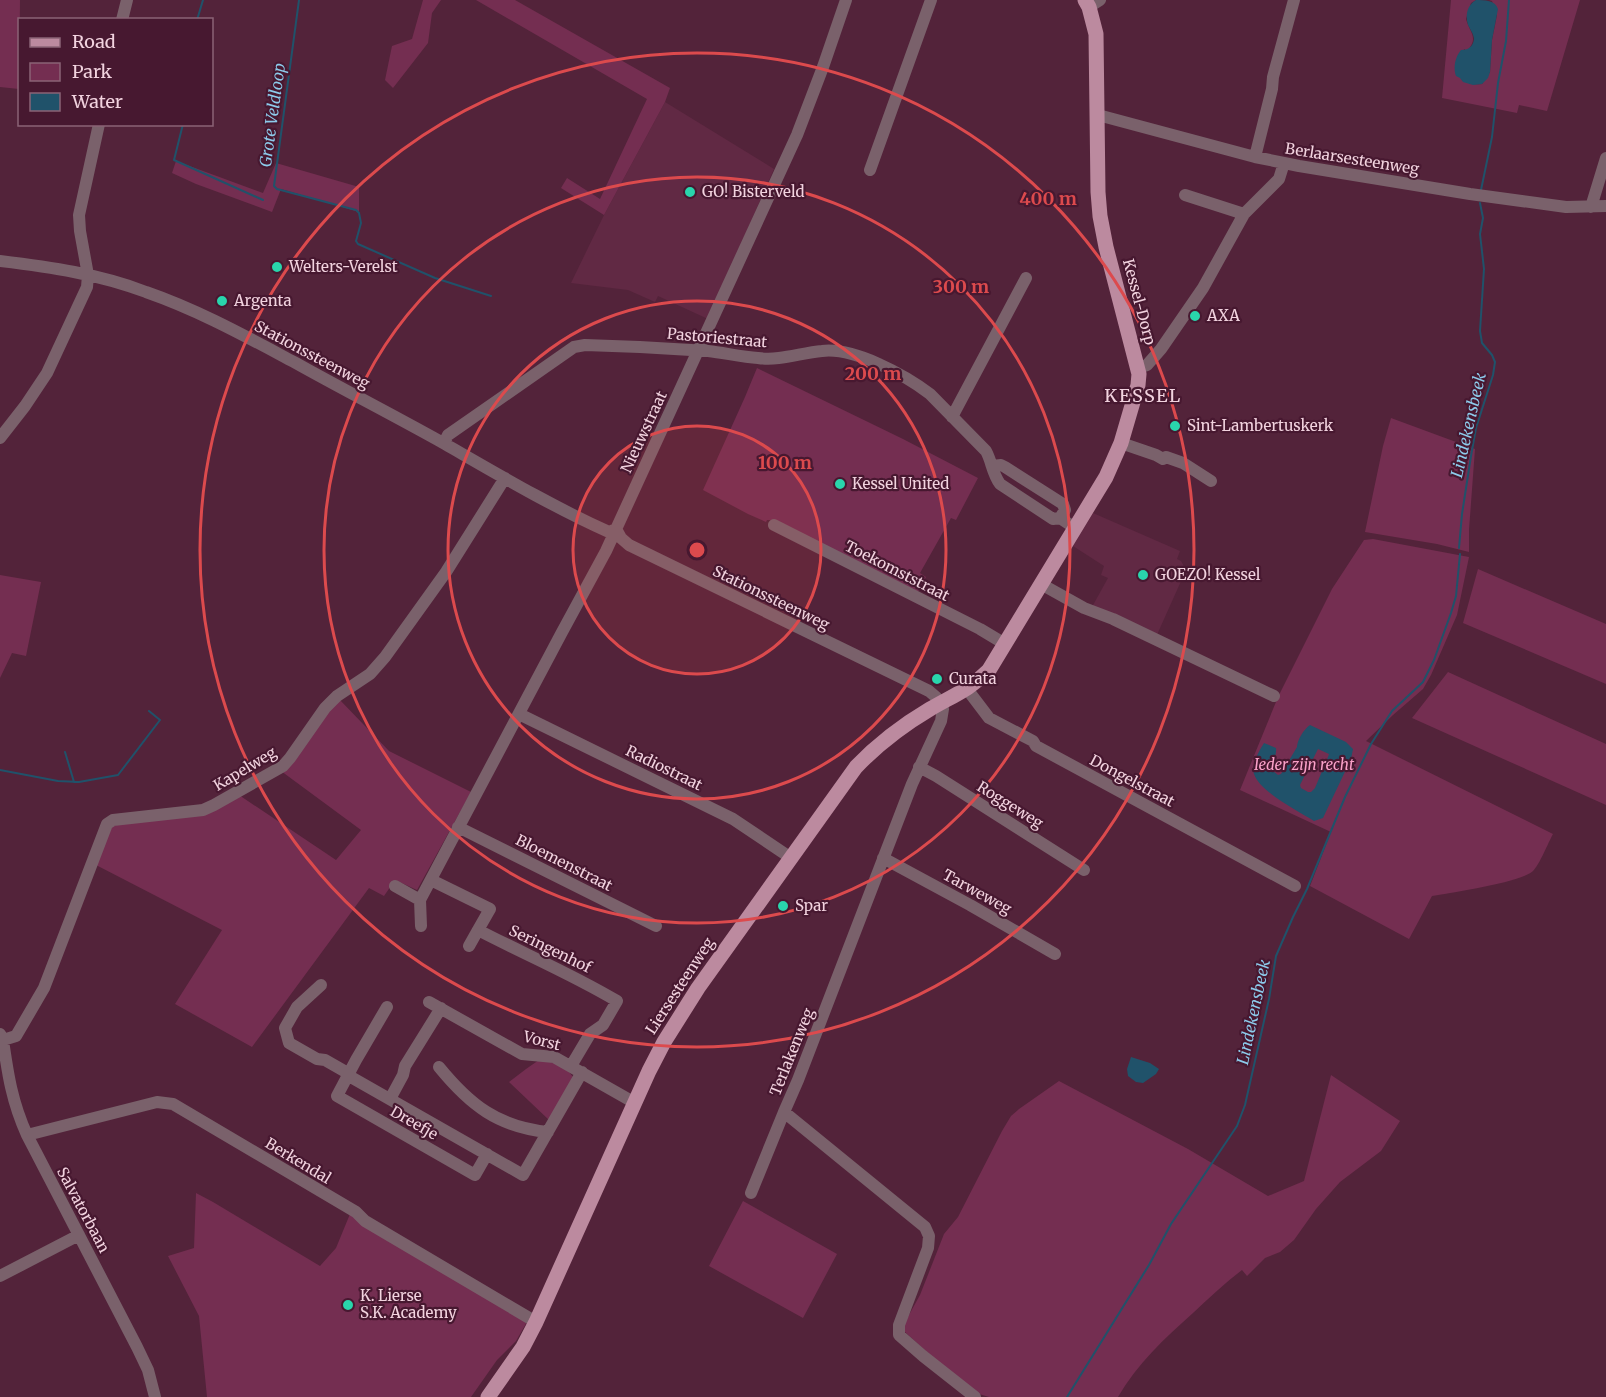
<svg xmlns="http://www.w3.org/2000/svg" width="1606" height="1397" font-family="Merriweather,serif">
<style>
.built{fill:#612944}
.green{fill:#742e51}
.water{fill:#20526a;fill-rule:evenodd}
.lines{fill:none;stroke-linecap:round;stroke-linejoin:round}
.stream{stroke:#20526a;stroke-width:2}
.minor{stroke:#7a616b;stroke-width:12}
.major{stroke:#bc8a9f;stroke-width:15}
.ring{fill:none;stroke:#dc4a4d;stroke-width:3}
.poi-dot{fill:#29d5ac;stroke:#471830;stroke-width:2}
.labels{text-anchor:middle;stroke-width:4.5;stroke-linejoin:round;paint-order:stroke}
.street-label{font-size:15px;fill:#f2d3df;stroke:#471830}
.poi-label{font-size:15px;fill:#f2d3df;stroke:#471830;text-anchor:start}
.park-label{font-size:15px;font-style:italic;fill:#fba1c9;stroke:#471830}
.water-label{font-size:16px;font-style:italic;fill:#8dcbeb;stroke:#471830}
.quarter-label{font-size:18px;letter-spacing:1.5px;fill:#f2d3df;stroke:#471830}
.centre{fill:#dc4a4d;stroke:#471830;stroke-width:3}
.ring-label{font-size:18px;text-anchor:middle;font-weight:bold;fill:#dc4a4d;stroke:#471830;stroke-width:4.5;stroke-linejoin:round;paint-order:stroke}
</style>
<rect width="100%" height="100%" fill="#53233a"/>
<path class="built" d="M665,102l109,67 -66,150 -50,-23 -3,6 -27,-12 -57,-7 33,-68z
M1093,513l87,38 -3,8 4,2 5,9 -30,67 -64,-30 16,-29 -7,-3 3,-9 -31,-20z"/>
<path class="green" d="M0,0h20l-1,89 -19,-2z
M423,0h18l-9,13 -4,30 -35,45 -8,-8 7,-34 20,-7z
M476,0h39l155,88 -5,14 -61,113 -43,-27 6,-10 33,21 47,-100z
M1451,0h25l-5,3 -5,16c4,14 13,19 1,32l-3,-2 -3,29c7,6 12,7 21,6l8,-12 2,-32 5,-25 -5,-14 -3,-1h91l-33,111 -28,-6 -2,8 -75,-15z
M176,161l87,32 13,-30 83,24v25l-78,-23 -9,23 -76,-28 -24,-11z
M757,368l146,71 75,39 -22,42 -5,-2 -31,55 6,4 -10,18 -146,-75h-3l-1,2 -18,-8 -45,-24 42,-93z
M1391,418l84,31 -6,81v22l-32,-8 -72,-12 18,-86z
M1373,539l96,18 -12,58 -26,60 -8,14 -30,26 -27,26 187,93c-5,9 -13,30 -20,37 -11,11 -83,22 -101,25l-23,43 -99,-53 21,-54 -91,-42 38,-93 54,-108 32,-49z
M1478,569l128,55v60l-143,-61z
M0,575l41,7 -15,74 -14,-3 -12,25z
M1448,672l158,72v61l-194,-87z
M339,699l50,52 82,41 -54,98 -22,-10 -11,16 -15,-8 -117,159 -77,-43 47,-74 -126,-65 12,-32 5,-7 126,-31 97,65 25,-30 -80,-59z
M539,1060c13,1 27,6 34,17l-24,43 -40,-38 17,-13z
M1331,1075l69,46 -19,30 -41,31 -24,27 -22,31 -14,12 -15,6 -18,18 -5,-6c-17,13 -33,28 -49,43 -28,25 -56,51 -75,84h-129l-13,-4 -16,-11 -55,-50 -1,-8 16,-29 24,-61 14,-17 44,-86 9,-15 8,-7 40,-28 129,68 80,47 36,-15z
M196,1193l17,9 107,64 16,-18 14,-34 177,108 -11,19 -19,19 -26,37h-264l-8,-81 -31,-60 26,-8z
M743,1201l94,53 -34,64 -94,-52z"/>
<path class="water" d="M1476,0c9,0 19,0 22,9l-6,31 -2,32 -2,6 -6,6 -9,1 -10,-3 -3,-4 -4,-2c-3,-8 -1,-19 5,-26 7,0 12,-3 13,-11 0,-4 -4,-10 -6,-14 -3,-9 -1,-20 8,-25z
M1310,725l36,17 7,7 -2,10 -28,59 -9,3c-16,-10 -54,-29 -60,-47 -3,-9 5,-23 10,-31l12,5c1,7 -4,15 -3,23l5,4 3,-1 16,-27c0,-7 7,-18 13,-22zM1318,749l11,5 -1,3 -13,31 -4,4h-3l-7,-4 -1,-3z
M1131,1057l19,6 9,6 -3,5 -13,9 -7,-1 -8,-6 -1,-7z"/>
<g class="lines">
<path class="stream" d="M299,0l-25,186 3,3 79,21 3,3 2,10 -5,18 2,3 77,34 56,18
M197,20l6,-20
M183,124l-9,36 89,40
M1481,190l11,-53 6,-54 8,-42 3,-41
M1459,548l3,-34 9,-58 5,-28 17,-53 2,-13 -3,-7 -10,-12 -2,-12 4,-62 -4,-35 3,-16 -3,-15
M65,752l9,30
M0,770l58,11 21,1 39,-7 42,-55 -11,-9
M1067,1397l82,-132 22,-41 66,-98 8,-21 24,-106 7,-43 17,-39 14,-28 38,-92 26,-53 21,-33 31,-29 11,-22 17,-47 5,-17 4,-42"/>
<path class="minor" d="M1089,7l11,-7
M122,20l5,-20
M1098,115l157,42 44,9 171,28 96,13 40,-1
M1255,157l17,-68 1,-12 21,-77
M870,170l61,-170
M1185,195l59,19
M1591,207l15,-49
M0,261c50,6 99,13 146,31 52,18 99,44 148,70 50,28 101,54 151,82 54,31 108,63 164,88l7,-3
M1138,368l9,-3 14,-16 42,-61 41,-74 35,-35 5,-16
M952,417l74,-139
M0,438l25,-32 22,-33 40,-86 1,-12 -8,-44 -1,-16 20,-91
M444,443l4,-8 126,-88 11,-2c41,1 82,3 123,6 17,2 34,6 50,7 22,3 42,-5 64,-7 32,-4 83,24 108,43l56,57c6,11 6,22 14,33l53,35 7,-1 15,10
M1121,443l35,12 7,4 3,-2 17,6 28,18
M992,466l9,-1 4,2 58,37 2,6 -5,8
M774,525l206,104 25,15
M616,529l5,9 8,7 300,146 7,6 7,12 -2,12 -29,63 -114,296 -14,32 141,115 4,9 -1,12 -29,77v10l24,21 52,41
M1041,584l43,24 29,11 161,77
M967,689l22,29 44,23 3,5 259,140
M519,714l214,105 58,39
M919,767l17,9 148,94
M458,827l198,99
M883,858l87,47 85,49
M431,880l59,29 -12,21c46,24 94,44 139,71l-14,24 -13,9 -19,32
M395,886l25,14
M421,926l-1,-26 141,-266 45,-83 191,-416 26,-68 23,-67
M469,946l9,-16
M321,985l-24,22 -12,21 4,15 28,16 8,1 21,12 3,4 174,99 59,-103
M429,1002l93,52 32,3 81,46
M387,1007l-31,53 -19,36 138,79 12,-21
M0,1034l3,6c5,35 9,62 24,95l110,212 11,23 7,27
M3,1040l13,-4 28,-48 63,-164 6,-4 90,-10 11,-5 69,-39 7,-8 35,-50 12,-12 33,-22 15,-17 61,-85 59,-94
M439,1067c31,38 59,60 109,65
M390,1099l13,-24 2,-9 36,-58
M27,1135l130,-33 16,2 183,108 9,9 171,101
M751,1193l33,-81
M0,1276l79,-41"/>
<path class="major" d="M488,1397l35,-50 13,-25 113,-251 15,-29 34,-54 158,-221c22,-23 47,-42 74,-58 24,-14 39,-19 59,-39l117,-193 15,-34 17,-58 1,-11 -33,-127 -6,-31 -2,-24 -2,-158 -7,-27 -4,-7"/>
</g>
<circle cx="697" cy="550" r="124" fill="#dc4a4d" fill-opacity=".12"/>
<g class="ring">
<circle cx="697" cy="550" r="124"/>
<circle cx="697" cy="550" r="249"/>
<circle cx="697" cy="550" r="373"/>
<circle cx="697" cy="550" r="497"/>
</g>
<g class="poi-dot">
<circle cx="690" cy="192" r="6"/>
<circle cx="277" cy="267" r="6"/>
<circle cx="222" cy="301" r="6"/>
<circle cx="1195" cy="316" r="6"/>
<circle cx="1175" cy="426" r="6"/>
<circle cx="840" cy="484" r="6"/>
<circle cx="1143" cy="575" r="6"/>
<circle cx="937" cy="679" r="6"/>
<circle cx="783" cy="906" r="6"/>
<circle cx="348" cy="1305" r="6"/>
</g>
<g class="labels">
<g class="street-label">
<text transform="translate(1352 159) rotate(9)" y="5">Berlaarsesteenweg</text>
<text transform="translate(1139 302) rotate(75)" y="5">Kessel-Dorp</text>
<text transform="translate(717 338) rotate(5)" y="5">Pastoriestraat</text>
<text transform="translate(312 355) rotate(28)" y="5">Stationssteenweg</text>
<text transform="translate(644 432) rotate(-65)" y="5">Nieuwstraat</text>
<text transform="translate(897 571) rotate(27)" y="5">Toekomststraat</text>
<text transform="translate(771 598) rotate(26)" y="5">Stationssteenweg</text>
<text transform="translate(664 768) rotate(26)" y="5">Radiostraat</text>
<text transform="translate(245 769) rotate(-31)" y="5">Kapelweg</text>
<text transform="translate(1132 781) rotate(28)" y="5">Dongelstraat</text>
<text transform="translate(1010 805) rotate(32)" y="5">Roggeweg</text>
<text transform="translate(564 863) rotate(27)" y="5">Bloemenstraat</text>
<text transform="translate(977 892) rotate(29)" y="5">Tarweweg</text>
<text transform="translate(550 949) rotate(26)" y="5">Seringenhof</text>
<text transform="translate(680 986) rotate(-57)" y="5">Liersesteenweg</text>
<text transform="translate(542 1041) rotate(14)" y="5">Vorst</text>
<text transform="translate(792 1052) rotate(-68)" y="5">Terlakenweg</text>
<text transform="translate(414 1123) rotate(30)" y="5">Dreefje</text>
<text transform="translate(298 1161) rotate(31)" y="5">Berkendal</text>
<text transform="translate(83 1210) rotate(62)" y="5">Salvatorbaan</text>
</g>
<g class="poi-label">
<text x="702" y="197">GO! Bisterveld</text>
<text x="289" y="272">Welters-Verelst</text>
<text x="234" y="306">Argenta</text>
<text x="1207" y="321">AXA</text>
<text x="1187" y="431">Sint-Lambertuskerk</text>
<text x="852" y="489">Kessel United</text>
<text x="1155" y="580">GOEZO! Kessel</text>
<text x="949" y="684">Curata</text>
<text x="795" y="911">Spar</text>
<text x="360" y="1301">K. Lierse<tspan x="360" dy="17">S.K. Academy</tspan></text>
</g>
<g class="park-label">
<text x="1304" y="770">Ieder zijn recht</text>
</g>
<g class="water-label">
<text transform="translate(272 115) rotate(-82)" y="6">Grote Veldloop</text>
<text transform="translate(1468 425) rotate(-77)" y="6">Lindekensbeek</text>
<text transform="translate(1253 1012) rotate(-78)" y="6">Lindekensbeek</text>
</g>
<g class="quarter-label">
<text x="1143" y="402">KESSEL</text>
</g>
</g>
<circle cx="697" cy="550" r="9" class="centre"/>
<g class="ring-label">
<text x="1048" y="205">400 m</text>
<text x="961" y="293">300 m</text>
<text x="873" y="380">200 m</text>
<text x="785" y="469">100 m</text>
</g>
<rect x="18" y="18" width="195" height="108" fill="#471830" stroke="#8b6376" stroke-width="1.5"/>
<rect x="30" y="38" width="30" height="9" fill="#bc8a9f" stroke="#8b6376" stroke-width="1.5"/>
<text x="72" y="48" font-size="18" fill="#f2d3df">Road</text>
<rect x="30" y="63" width="30" height="18" fill="#742e51" stroke="#8b6376" stroke-width="1.5"/>
<text x="72" y="78" font-size="18" fill="#f2d3df">Park</text>
<rect x="30" y="93" width="30" height="18" fill="#20526a" stroke="#8b6376" stroke-width="1.5"/>
<text x="72" y="108" font-size="18" fill="#f2d3df">Water</text>
</svg>
